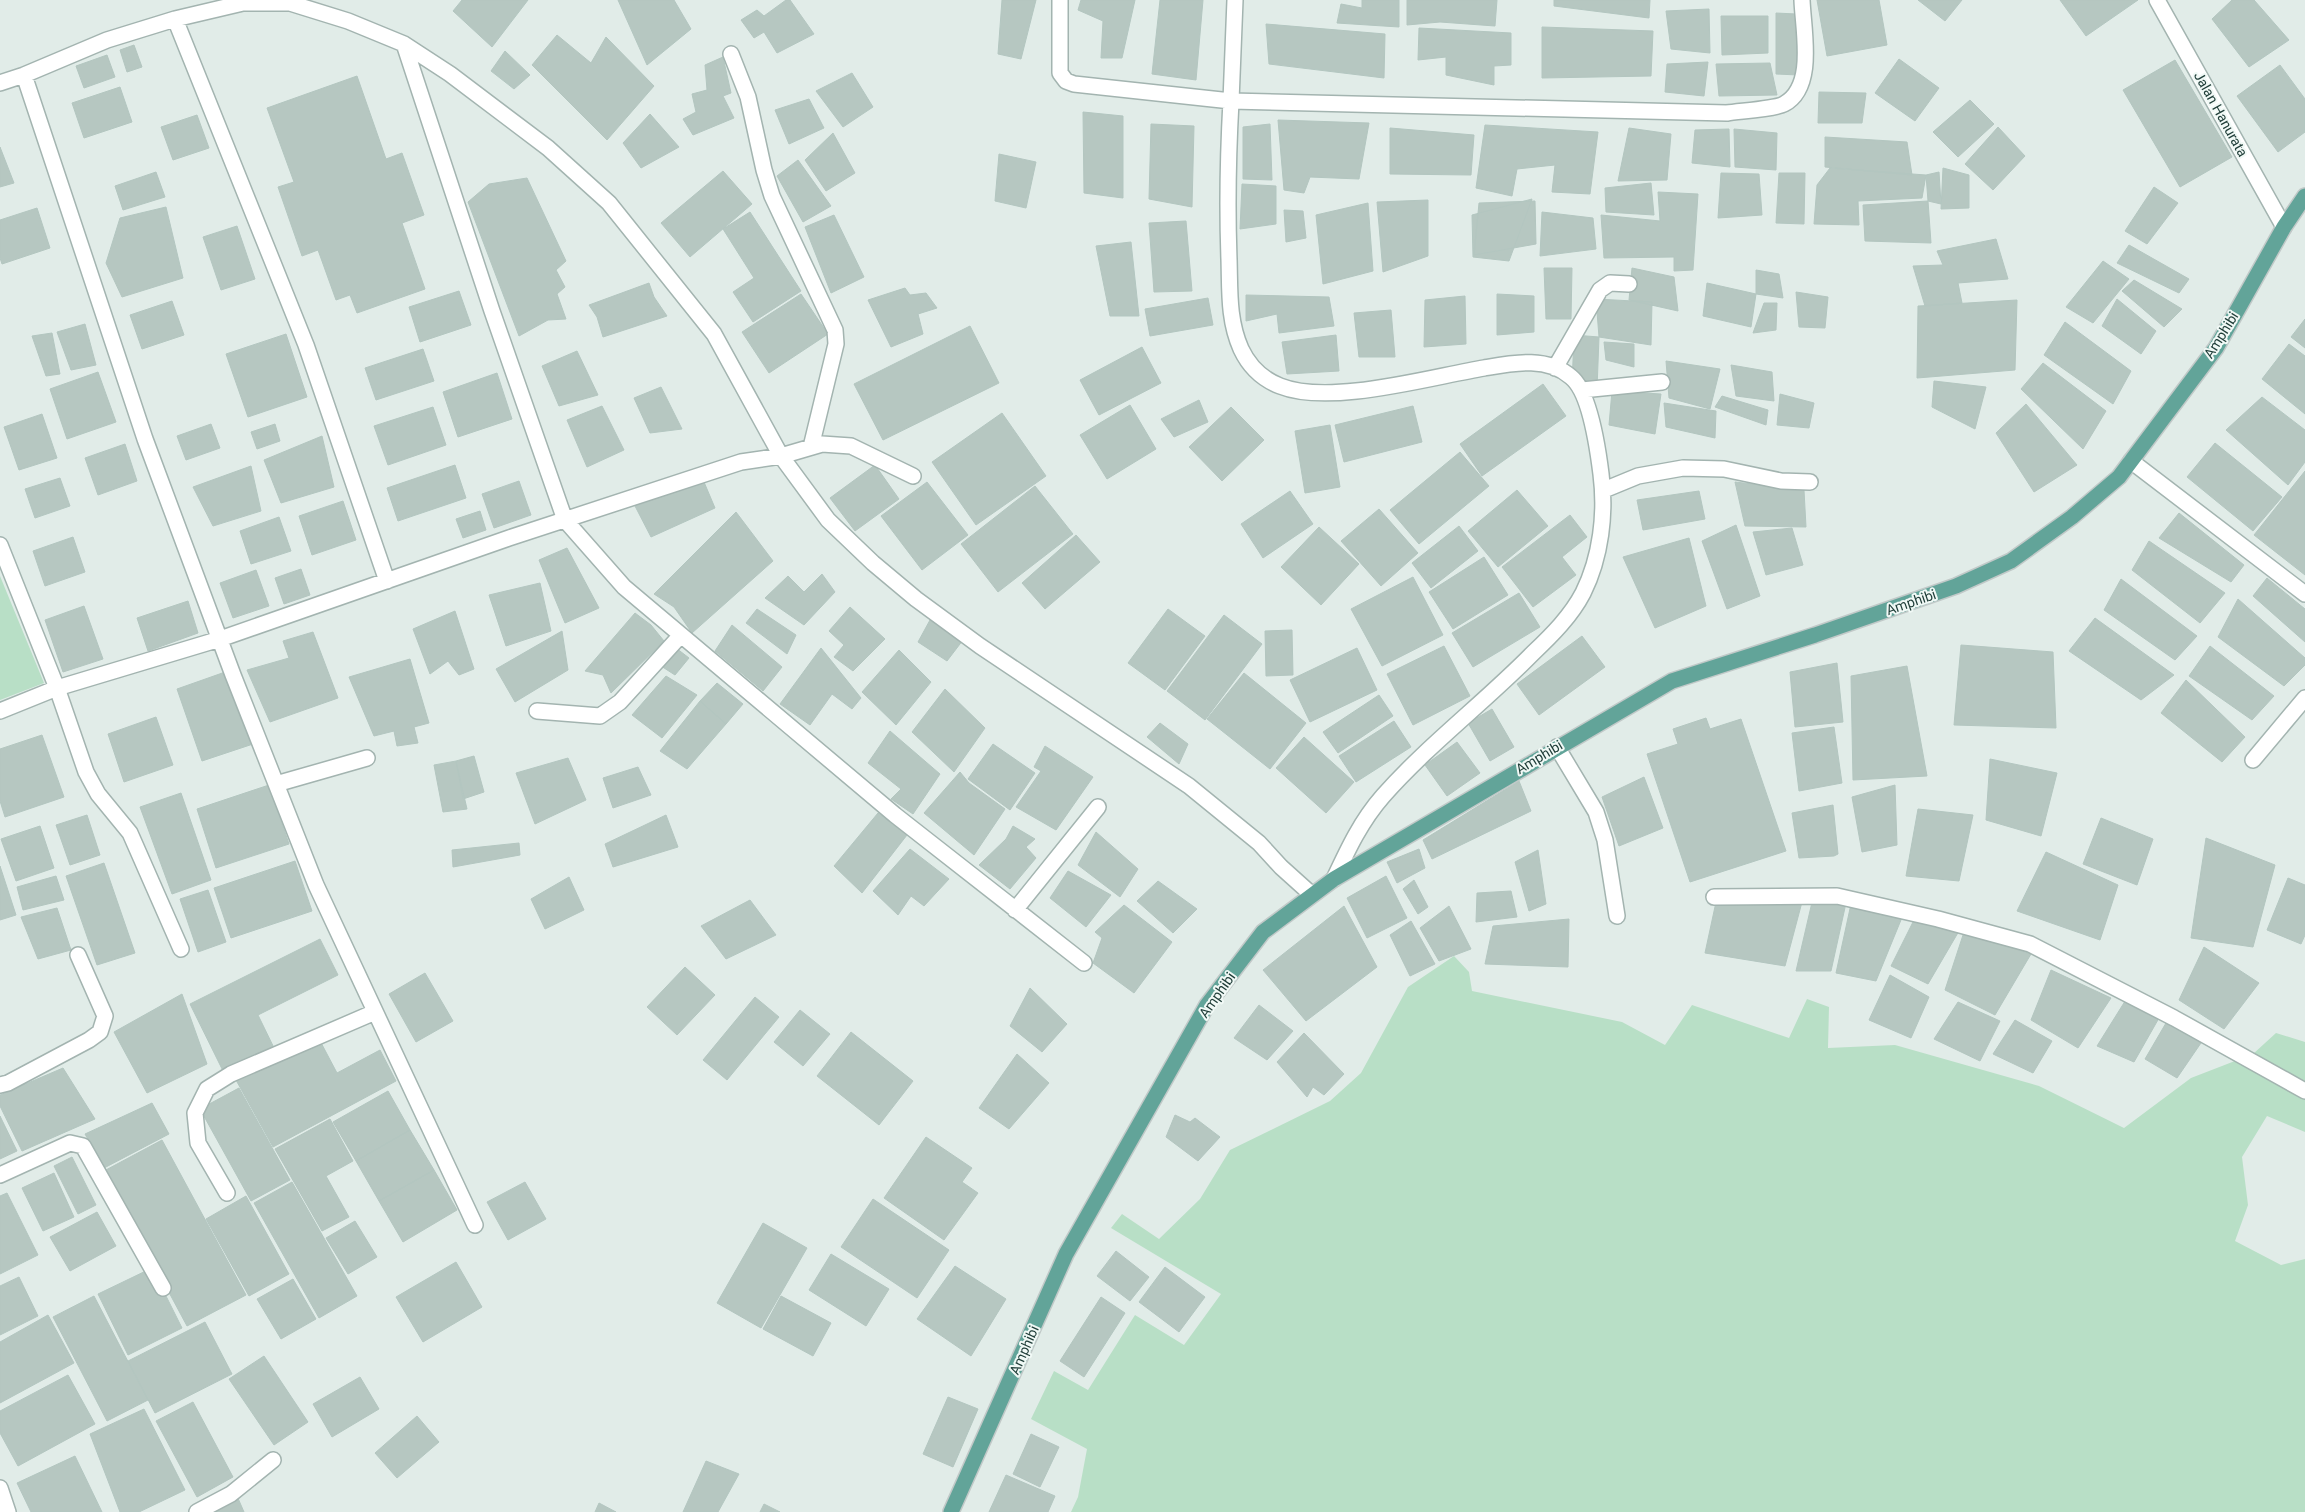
<svg xmlns="http://www.w3.org/2000/svg" width="2305" height="1512" font-family="Roboto,sans-serif">
<style>
.green{fill:#b8dfc6}
.building{fill:#b6c7c1;stroke:#b3c6c0}
.lines{fill:none;stroke-linecap:round;stroke-linejoin:round}
.minor-casing{stroke:#a3b4b0;stroke-width:18}
.major-casing{stroke:#c1c9c8;stroke-width:18}
.minor{stroke:#fff;stroke-width:15}
.major{stroke:#62a499;stroke-width:15}
.labels{text-anchor:middle;stroke-width:4;stroke-linejoin:round;paint-order:stroke}
.street-label{font-size:14px;fill:#203e39;stroke:#f1f9f6}
</style>
<rect width="100%" height="100%" fill="#e1ece8"/>
<path class="green" d="M0,576l44,107 -44,17z
M1454,956l15,16 3,19 150,31 43,23 27,-40 97,33 18,-39 22,8 -1,41 67,-3 144,41 85,42 67,-50 62,-24 23,-21 29,9v90l-38,-16 -25,41 6,48 -13,36 46,24 24,-6v253h-1234l7,-15 9,-48 -56,-30 23,-48 34,19 47,-75 49,30 37,-51 -110,-66 11,-14 37,25 41,-40 30,-49 100,-49 31,-28 47,-86z"/>
<path class="building" d="M462,0h66l-36,47 -39,-36z
M618,0h56l17,29 -44,36z
M786,0h4l24,34 -37,19 -13,-21 -10,6 -13,-18 16,-10 7,6z
M1002,0h34l-15,59 -23,-5z
M1081,0h54l-13,58h-21l2,-37 -25,-11z
M1160,0h43l-7,80 -44,-6z
M1362,0h37v27l-62,-4 4,-19 21,4z
M1407,0h90l-2,26 -55,-4 -33,3z
M1554,0h96l-1,18 -95,-12z
M1817,0h62l8,45 -60,11z
M1918,0h44l-17,21z
M2060,0h78l-52,36z
M2232,0h22l35,40 -40,27 -37,-48z
M1709,9l1,44 -39,-4 -5,-38z
M1776,13l20,1 2,61 -22,-1z
M1721,16h47v37l-46,2z
M1266,24l119,10 -1,44 -115,-14z
M1542,27l111,4 -2,45 -109,2z
M1419,28l92,5v32l-17,1v19l-48,-10v-18l-28,3z
M557,35l34,28 15,-26 48,49 -47,54 -75,-75z
M134,45l8,22 -15,5 -7,-22z
M505,51l25,24 -16,14 -23,-18z
M107,55l8,22 -31,11 -8,-22z
M723,57l8,36 -8,3 11,22 -41,17 -10,-16 13,-7 -4,-18 15,-4 -2,-25z
M1899,59l40,29 -24,33 -40,-28z
M2175,60l57,97 -52,30 -57,-97z
M1708,62l-4,34 -39,-4 2,-28z
M1770,63l7,32 -58,1 -3,-32z
M2280,65l25,34v33l-27,20 -41,-56z
M852,73l21,34 -30,20 -27,-36z
M357,76l29,83 16,-6 22,62 -22,8 23,66 -68,24 -7,-18 -14,5 -18,-50 -16,6 -24,-69 16,-5 -27,-74z
M120,87l12,35 -48,16 -12,-35z
M1819,92l47,1 -4,30h-44z
M809,99l15,29 -35,16 -14,-34z
M1970,100l24,24 -36,33 -25,-25z
M1083,112l40,4v82l-39,-5z
M650,114l29,33 -38,21 -18,-25z
M197,115l12,33 -36,12 -12,-33z
M1278,120l91,3 -10,56 -49,-2 -6,16 -20,-3z
M1151,124l43,2 -2,81 -43,-8z
M1270,124l2,56 -29,-1v-52z
M1485,125l113,7 -8,62 -38,-2 3,-27 -38,4 -5,27 -36,-8z
M1998,127l27,29 -32,34 -28,-26z
M1390,128l84,7 -3,40 -81,-1z
M1629,128l42,6 -4,46 -49,1z
M1729,129l1,38 -38,-4 3,-33z
M1734,129l43,4 -1,37 -41,-3z
M833,133l22,40 -29,18 -21,-31z
M1825,137l82,5 5,33 -87,-8z
M0,147l14,36 -14,4z
M999,154l37,8 -10,46 -31,-7z
M798,160l33,46 -28,16 -26,-46z
M1830,168l96,7 -4,23 -64,3 1,24 -45,-1 3,-39z
M1943,168l26,7v33l-28,1z
M723,171l29,33 -62,53 -29,-34z
M156,172l9,25 -42,13 -8,-24z
M1939,172l2,32 -13,-3 -2,-26z
M1721,173l38,1 3,41 -44,3z
M1779,173h26l-1,51 -28,-1z
M527,178l39,83 -10,9 9,17 -8,7 9,25 -18,1 -29,16 -51,-134 21,-18z
M1651,183l3,32 -48,-3 -1,-24z
M1242,184l34,2v38l-36,5z
M2154,187l24,16 -31,41 -22,-13z
M1658,192l40,2 -5,76 -19,1v-14l-70,1 -3,-43 59,6z
M1532,199l-23,62 -36,-4 -1,-42z
M1428,200v56l-45,16 -6,-70z
M1535,201l1,43 -62,11 5,-52z
M1928,201l3,42 -66,-2 -2,-36z
M1368,203l5,68 -50,13 -7,-69z
M166,207l17,71 -61,19 -16,-34 14,-45z
M37,208l13,40 -48,16 -2,-6v-38z
M1284,210l19,1 3,27 -20,4z
M750,212l51,79 -48,31 -20,-30 21,-14 -31,-49z
M1542,212l51,6 3,31 -56,7z
M834,215l30,62 -33,16 -26,-66z
M1186,221l6,70 -38,1 -5,-69z
M237,226l18,53 -34,11 -18,-53z
M1996,239l12,40 -50,4 4,20 -37,3 -12,-40 30,-1 -6,-14z
M1131,242l8,74h-29l-14,-70z
M2129,245l60,34 -10,14 -62,-30z
M2103,261l26,18 -36,44 -27,-16z
M1544,268h28l-1,51h-25z
M1632,268l42,9 4,34 -49,-11z
M1756,270l23,4 4,24 -27,-4z
M2134,280l48,29 -18,18 -42,-36z
M649,283l5,14 13,19 -64,21 -6,-20 -8,-12z
M1707,283l49,11 -5,33 -48,-11z
M905,288l5,7 16,-2 11,15 -19,6 5,20 -32,13 -23,-47z
M459,291l12,34 -51,17 -11,-35z
M1796,292l32,5 -3,31 -26,-1z
M801,294l27,40 -59,39 -27,-41z
M1497,294l37,2v36l-37,3z
M1246,295l83,2 5,29 -55,7 -2,-19 -31,7z
M1465,296l1,48 -42,3 1,-47z
M1208,298l5,27 -63,11 -5,-27z
M1596,299l56,3 -1,43 -52,-8z
M2117,299l39,32 -15,23 -39,-28z
M2017,300l-2,70 -98,8 1,-72z
M172,301l12,34 -42,14 -12,-34z
M1764,303h13l-1,27 -23,3z
M1391,310l4,47h-36l-5,-44z
M2305,319v29l-14,-11z
M2065,322l66,49 -18,33 -69,-49z
M85,324l11,41 -25,5 -14,-38z
M970,326l29,57 -116,57 -29,-56z
M52,333l8,41 -14,2 -14,-40z
M286,334l21,63 -59,20 -22,-63z
M1336,335l3,36 -52,3 -5,-32z
M1574,335l25,2 -2,52 -25,-3z
M1604,342l30,2v23l-28,-7z
M2289,344l16,12v58l-43,-35z
M1142,347l19,36 -62,32 -19,-35z
M423,349l11,32 -58,19 -11,-32z
M577,351l21,44 -39,11 -17,-40z
M1666,361l54,8 -10,40 -41,-11z
M2043,363l63,48 -23,38 -62,-60z
M1731,365l41,7 2,29 -38,-5z
M98,372l18,50 -49,17 -17,-50z
M497,373l15,46 -54,18 -15,-45z
M1934,381l52,6 -11,42 -43,-22z
M1543,384l23,32 -84,60 -22,-32z
M661,387l21,42 -32,4 -16,-35z
M1612,391l49,3 -6,40 -46,-9z
M1780,394l34,9 -5,25 -32,-3z
M1722,396l46,14 -2,15 -51,-18z
M2262,397l43,33v32l-17,23 -62,-55z
M1199,400l9,22 -34,15 -13,-18z
M1664,403l52,8 -1,27 -49,-11z
M2026,404l51,61 -43,27 -38,-59z
M1130,405l26,44 -49,30 -27,-44z
M602,406l22,44 -37,17 -20,-47z
M1413,406l9,36 -78,20 -9,-37z
M433,407l13,38 -58,20 -14,-39z
M1231,407l33,33 -42,41 -33,-34z
M1002,413l44,63 -70,49 -44,-63z
M42,414l15,44 -38,12 -15,-43z
M211,424l9,24 -34,12 -9,-24z
M275,424l5,17 -23,8 -6,-17z
M1330,425l10,62 -35,6 -10,-62z
M322,436l12,51 -53,16 -17,-43z
M2215,443l67,54 -29,34 -66,-54z
M125,444l12,37 -39,14 -13,-37z
M1460,452l29,34 -70,58 -29,-34z
M455,465l11,33 -68,23 -11,-33z
M875,465l24,34 -44,32 -25,-33z
M251,466l10,45 -48,15 -20,-39z
M2305,471v104l-51,-40z
M60,478l10,28 -35,12 -10,-29z
M519,481l12,34 -37,13 -12,-34z
M704,482l11,26 -64,29 -16,-31z
M927,482l41,53 -46,35 -41,-54z
M1735,482l69,8 2,37 -61,-1z
M1035,486l38,48 -75,58 -37,-48z
M1517,490l31,36 -50,41 -30,-36z
M1290,491l23,33 -50,34 -22,-34z
M1699,491l6,28 -62,11 -6,-30z
M343,501l13,39 -44,15 -13,-39z
M1379,509l39,44 -37,33 -40,-45z
M480,511l6,19 -23,8 -7,-19z
M736,512l37,49 -81,72 -18,-26 -20,-13z
M2179,513l65,52 -13,17 -72,-44z
M1570,515l17,22 -25,20 14,18 -43,32 -31,-40z
M279,517l12,34 -40,13 -11,-33z
M1736,525l24,71 -33,13 -25,-68z
M1459,526l19,25 -47,37 -19,-25z
M1319,527l40,37 -38,41 -40,-38z
M1792,528l11,37 -37,10 -13,-43z
M1076,535l24,27 -55,47 -23,-26z
M73,537l12,35 -40,14 -12,-35z
M1689,538l17,68 -51,22 -32,-71z
M2149,541l76,52 -25,30 -68,-53z
M567,548l32,60 -34,15 -26,-63z
M1484,557l24,38 -55,34 -24,-37z
M301,569l9,26 -26,9 -9,-26z
M256,570l13,36 -36,12 -13,-35z
M822,574l13,18 -31,33 -39,-27 23,-22 16,16z
M1413,577l30,58 -61,31 -31,-57z
M2267,578l38,31v33l-52,-46z
M2121,579l76,57 -22,24 -71,-50z
M540,583l11,48 -45,15 -17,-51z
M1519,593l21,34 -67,40 -21,-34z
M2238,599l67,59v7l-21,21 -66,-49z
M188,601l10,32 -50,18 -11,-33z
M84,606l19,53 -40,13 -18,-52z
M850,607l35,32 -32,32 -19,-14 10,-12 -15,-14z
M757,609l39,26 -9,19 -41,-31z
M1168,609l37,27 -40,54 -37,-27z
M455,611l19,58 -15,6 -11,-14 -18,13 -17,-45z
M635,613l16,12 13,16 -53,52 -8,-18 -18,-4z
M1224,615l38,29 -57,76 -38,-29z
M2095,618l79,57 -33,25 -72,-49z
M930,620l33,20 -16,21 -29,-19z
M732,625l50,42 -19,24 -48,-40z
M1292,630l1,45 -27,1 -1,-45z
M562,631l6,39 -53,32 -19,-33z
M313,632l25,66 -68,24 -23,-52 42,-12 -6,-17z
M1582,636l23,31 -66,48 -22,-31z
M1961,645l92,7 3,76 -102,-3z
M1444,646l26,50 -57,29 -26,-51z
M2210,646l64,50 -22,24 -63,-44z
M676,648l13,10 -14,17 -14,-9z
M821,648l40,50 -9,11 -20,-15 -22,31 -30,-21z
M1357,648l20,42 -67,32 -20,-42z
M899,650l32,32 -35,43 -34,-33z
M410,659l19,64 -15,4 4,16 -21,3 -3,-15 -20,5 -25,-59z
M1837,663l6,59 -48,5 -5,-55z
M1907,666l20,110 -74,4 -2,-104z
M228,671l25,73 -51,17 -25,-72z
M1244,673l62,50 -36,46 -63,-50z
M666,676l31,19 -35,43 -30,-23z
M2186,680l59,57 -23,25 -61,-49z
M717,683l26,21 -17,20 -26,-23z
M945,689l40,39 -31,44 -42,-40z
M1379,695l14,21 -55,37 -15,-21z
M700,701l26,23 -39,45 -27,-18z
M1492,709l22,38 -24,14 -22,-38z
M156,717l17,48 -49,17 -16,-48z
M1706,718l4,11 31,-10 45,132 -96,31 -43,-128 31,-10 -5,-15z
M1394,721l17,26 -55,35 -17,-26z
M1160,723l28,21 -9,20 -32,-27z
M1834,727l8,56 -43,8 -7,-58z
M890,731l50,43 -27,40 -22,-15 10,-10 -33,-26z
M42,735l22,62 -59,20 -5,-16v-52z
M1304,737l50,45 -28,31 -50,-45z
M1457,742l23,31 -33,23 -22,-31z
M993,744l42,29 -25,37 -42,-31z
M1045,746l48,31 -37,53 -40,-23 25,-36 -7,-4z
M474,756l10,36 -21,7 -7,-38z
M568,758l18,42 -51,24 -19,-51z
M1990,759l67,14 -16,63 -55,-16z
M456,761l11,48 -24,3 -9,-47z
M638,767l13,28 -38,13 -10,-30z
M960,772l9,11 36,26 -31,46 -50,-42z
M1644,777l19,51 -44,18 -17,-49z
M1519,781l12,30 -99,48 -9,-19z
M269,785l20,59 -73,24 -19,-59z
M1895,785l2,60 -35,7 -10,-55z
M181,793l30,87 -39,14 -32,-87z
M1833,805l5,49 -4,2 -35,2 -7,-45z
M1918,809l55,6 -14,66 -53,-5z
M878,813l29,22 -45,58 -28,-27z
M87,815l13,40 -30,10 -14,-40z
M666,815l12,32 -65,20 -8,-23z
M2101,818l52,21 -16,46 -54,-21z
M40,826l14,42 -38,13 -15,-42z
M1013,826l22,13 -9,8 10,11 -26,31 -31,-24 27,-26z
M1096,832l42,37 -18,28 -42,-32z
M2206,838l69,27 -22,82 -62,-9z
M519,843l1,12 -67,12 -1,-17z
M910,849l39,30 -25,27 -13,-10 -13,19 -25,-24z
M1419,849l6,19 -28,15 -10,-21z
M1538,850l8,54 -17,7 -14,-49z
M2046,852l72,33 -18,55 -83,-29z
M295,861l17,50 -81,27 -17,-50z
M104,863l31,90 -38,12 -31,-89z
M0,866l16,49 -16,5z
M1068,871l43,24 -25,32 -36,-29z
M56,876l8,24 -41,10 -6,-23z
M1386,876l21,42 -40,20 -20,-40z
M569,877l15,33 -39,19 -14,-30z
M2288,878l17,7v50l-4,9 -34,-14z
M1414,880l14,27 -10,7 -15,-25z
M1158,881l39,28 -24,24 -36,-32z
M208,890l18,52 -28,10 -18,-53z
M1511,891l6,26 -41,5 1,-29z
M1813,898l33,5 -15,68h-35z
M750,900l26,35 -50,24 -25,-33z
M1716,902h86l-17,64 -80,-13z
M1851,904l52,11 -27,66 -40,-8z
M1124,905l48,37 -38,51 -41,-30 9,-25 -7,-6z
M1344,906l33,61 -71,54 -43,-51z
M1449,906l22,43 -32,12 -19,-33z
M57,908l14,42 -33,9 -17,-42z
M1569,919l-1,48 -83,-3 8,-38z
M1914,920l45,11 -31,53 -37,-18z
M1411,921l24,43 -25,12 -20,-41z
M1964,932l67,22 -36,61 -50,-25z
M320,939l18,36 -80,40 18,37 -50,25 -36,-73z
M2204,947l55,36 -35,46 -45,-29z
M685,967l30,28 -38,40 -30,-28z
M2051,970l60,28 -33,50 -47,-28z
M425,973l28,48 -37,21 -27,-48z
M1890,975l39,22 -18,41 -42,-18z
M1030,988l37,36 -25,28 -32,-26z
M182,994l25,70 -60,29 -33,-61z
M755,997l24,20 -52,63 -24,-20z
M2127,998l32,20 -25,44 -37,-16z
M1958,1002l42,19 -20,40 -46,-22z
M1259,1005l34,26 -26,29 -33,-22z
M800,1010l30,24 -27,32 -29,-24z
M2015,1020l37,21 -19,32 -40,-19z
M2166,1023l37,17 -26,38 -32,-19z
M851,1032l62,49 -34,44 -62,-49z
M1304,1033l40,41 -20,21 -11,-8 -6,10 -30,-35z
M318,1037l19,36 43,-23 16,31 -123,66 -37,-67z
M1017,1054l32,29 -40,46 -30,-21z
M63,1068l32,51 -73,32 -22,-45v-11z
M239,1088l51,92 -39,21 -51,-92z
M388,1091l22,39 -54,31 -23,-39z
M152,1103l17,31 -65,34 -19,-34z
M1175,1115l15,7 5,-4 25,19 -22,24 -32,-24z
M0,1116l17,35 -17,8z
M330,1119l23,42 -27,15 23,41 -27,14 -47,-82z
M410,1130l24,40 -55,31 -23,-40z
M926,1137l46,31 -10,14 16,11 -34,47 -60,-42z
M162,1140l84,155 -59,31 -83,-155z
M72,1157l24,48 -18,9 -24,-48z
M434,1170l23,40 -54,32 -24,-41z
M54,1173l20,44 -31,14 -21,-43z
M292,1182l65,114 -38,22 -65,-115z
M525,1182l21,37 -38,21 -21,-38z
M7,1193l31,62 -38,19v-78z
M246,1196l43,78 -40,22 -43,-77z
M873,1199l76,51 -32,48 -76,-51z
M97,1212l19,34 -46,25 -20,-34z
M355,1221l22,36 -29,17 -22,-36z
M763,1223l44,25 -46,80 -44,-25z
M1116,1251l33,26 -19,24 -33,-25z
M831,1254l58,35 -23,37 -57,-36z
M456,1262l26,45 -59,35 -27,-45z
M955,1266l51,33 -35,57 -54,-37z
M1165,1267l40,30 -26,35 -40,-30z
M152,1268l30,60 -54,27 -30,-61z
M19,1277l19,39 -38,19v-49z
M293,1279l23,40 -35,20 -24,-40z
M94,1296l54,104 -41,21 -54,-104z
M781,1296l50,27 -18,33 -50,-27z
M1101,1297l24,16 -41,64 -24,-16z
M48,1315l26,48 -74,40v-61z
M205,1322l27,52 -77,39 -27,-52z
M264,1356l44,66 -34,23 -45,-66z
M68,1375l27,49 -77,42 -18,-33v-22z
M360,1377l19,32 -47,28 -19,-33z
M948,1397l30,12 -25,58 -30,-13z
M193,1402l40,75 -36,20 -41,-76z
M144,1409l41,81 -46,22h-19l-30,-78z
M417,1416l22,26 -42,36 -22,-25z
M1031,1434l28,13 -19,40 -27,-13z
M75,1456l27,56h-71l-14,-29z
M706,1461l33,13 -21,38h-35z
M1006,1475l49,21 -7,16h-59z
M237,1496l7,16h-44z
M599,1503l17,9h-21z
M764,1504l16,8h-20z"/>
<g class="lines">
<g class="minor-casing">
<path id="minor" d="M1060,0v73l6,8 8,3 157,17 4,-101
M2157,0l127,227
M175,19l131,326 81,236
M404,44l88,267 73,209 59,67 271,228 189,148
M731,54l17,43 16,73 8,26 63,134 1,14 -25,103
M24,75l121,364 88,236 83,210 159,340
M0,83l24,-8 83,-35 68,-21 68,-16h47l58,18 56,23 46,30 98,74 61,55 105,131 67,122 47,64 45,43 43,36 64,47 209,140 70,57 22,24 30,27
M1555,368l45,-78 10,-7 19,1
M1582,390l80,-8
M2131,461l174,133
M1604,490l34,-14 45,-8 41,1 57,12 29,1
M0,545l57,143 29,84 12,22 32,39 51,116
M0,711l57,-23 163,-49 289,-101 232,-76 40,-6 41,-12 29,2 62,30
M537,711l63,5 20,-14 61,-67
M1557,747l39,65 9,28 12,76
M2253,760l52,-62
M276,784l91,-26
M1334,879c14,-30 27,-58 49,-83 46,-52 102,-94 150,-143 19,-18 38,-37 50,-60 18,-36 23,-80 18,-119 -3,-24 -11,-82 -30,-97 -24,-21 -58,-14 -87,-9 -54,9 -154,38 -204,18 -18,-7 -31,-20 -39,-37 -13,-29 -11,-59 -12,-90 -2,-53 -1,-104 2,-158l496,12c12,-2 48,-4 57,-9 32,-17 19,-74 18,-104
M1714,897l123,-1 101,23 92,25 144,74 131,73
M1015,910l83,-103
M0,1085l8,-2 81,-43 11,-8 5,-16 -27,-61
M0,1175l70,-32 13,3 80,142
M227,1193l-29,-50 -3,-30 12,-24 24,-15 144,-62
M0,1488l8,24
M197,1512l34,-18 42,-34"/>
</g>
<g class="major-casing">
<path id="major" d="M951,1512l115,-258 141,-249 56,-73 71,-53 338,-198 143,-46 141,-49 55,-25 61,-44 47,-40 97,-129 68,-121 21,-31"/>
</g>
<use href="#minor" class="minor"/>
<use href="#major" class="major"/>
</g>
<g class="labels">
<g class="street-label">
<text transform="translate(2221 114) rotate(61)" y="5">Jalan Hanurata</text>
<text transform="translate(2221 335) rotate(-58)" y="5">Amphibi</text>
<text transform="translate(1911 602) rotate(-19)" y="5">Amphibi</text>
<text transform="translate(1539 757) rotate(-31)" y="5">Amphibi</text>
<text transform="translate(1217 995) rotate(-55)" y="5">Amphibi</text>
<text transform="translate(1024 1350) rotate(-66)" y="5">Amphibi</text>
</g>
</g>
</svg>
